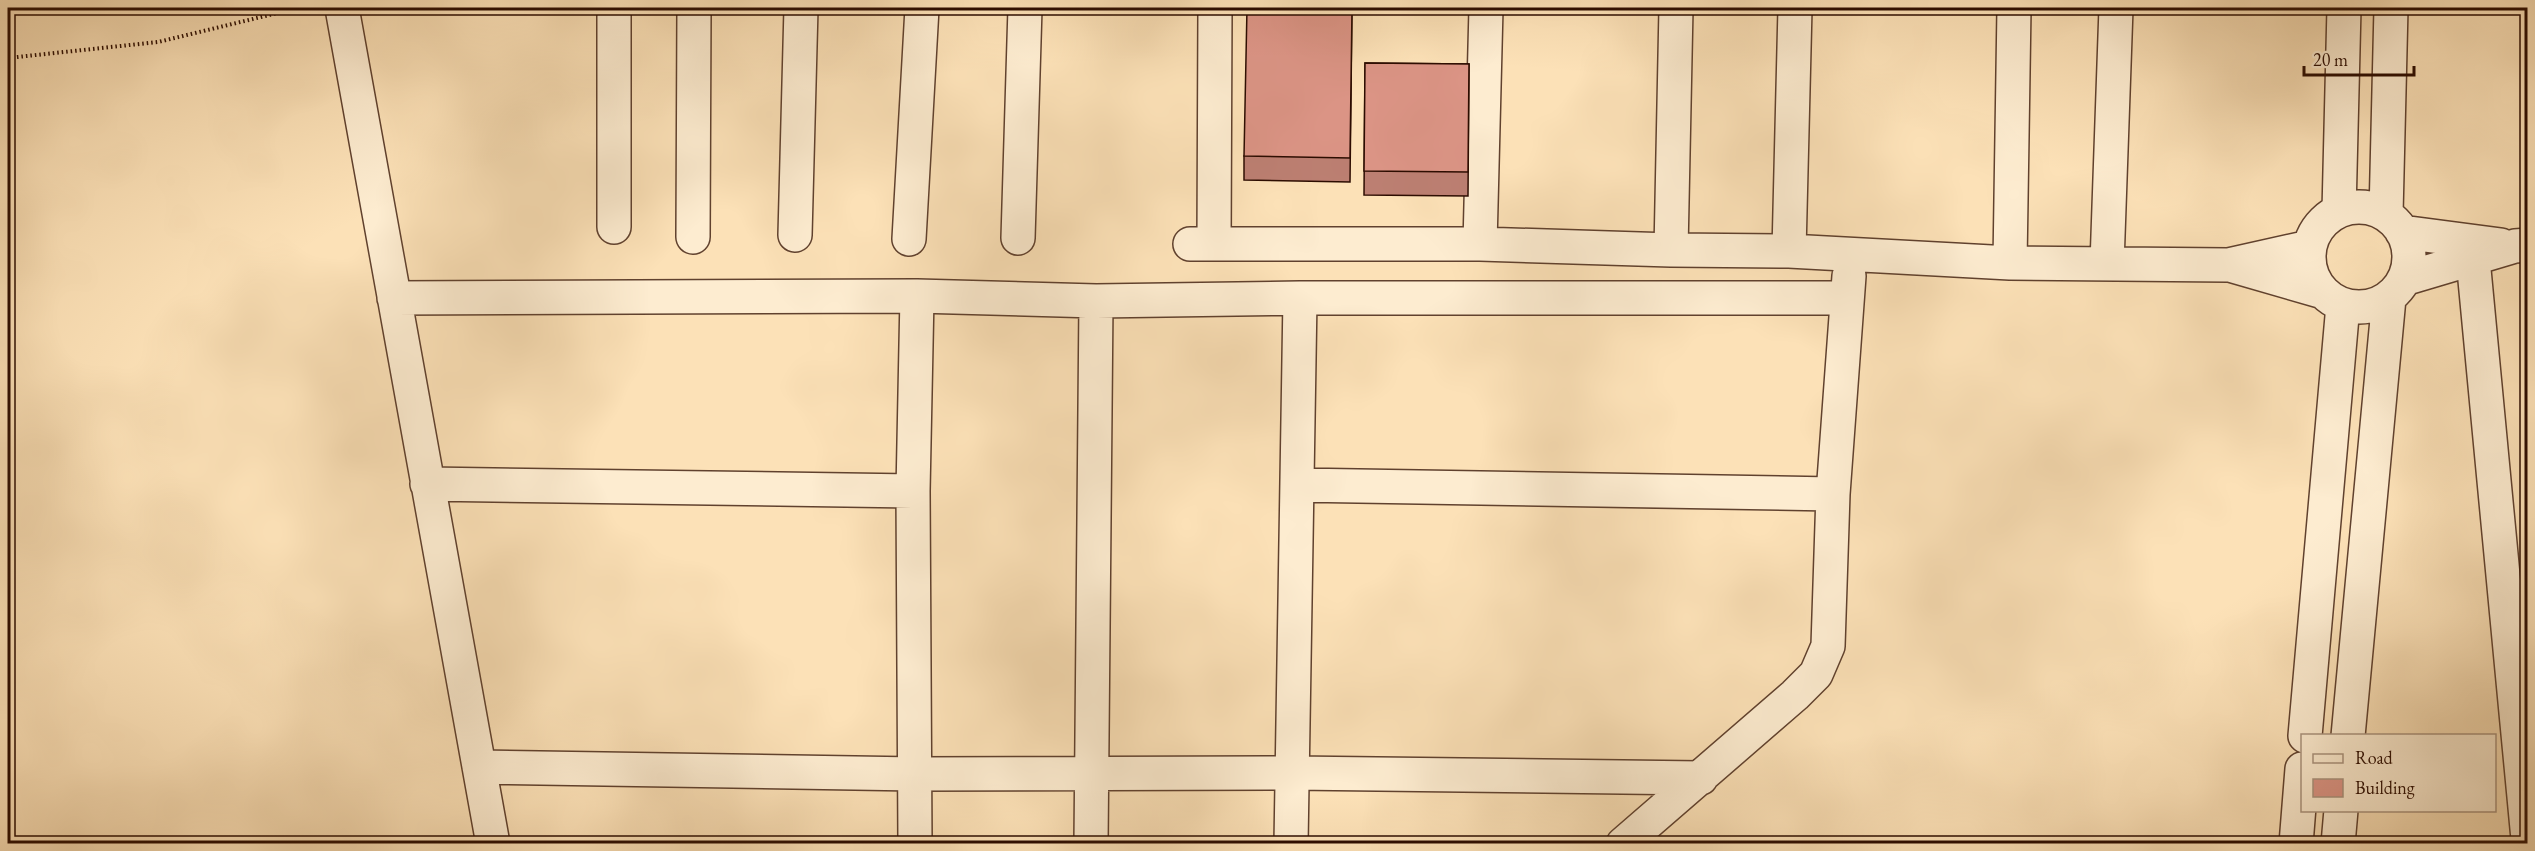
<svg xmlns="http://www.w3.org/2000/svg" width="2535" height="851" font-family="'EB Garamond',serif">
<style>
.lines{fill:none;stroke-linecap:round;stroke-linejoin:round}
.minor-casing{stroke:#60412e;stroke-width:36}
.path{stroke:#2c0c00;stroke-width:4;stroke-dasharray:1.5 3;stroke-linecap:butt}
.minor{stroke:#fdecd0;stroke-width:33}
.wall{fill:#bc7f72;stroke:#2c0c00;stroke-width:1.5}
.building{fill:#db9485;stroke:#2c0c00;stroke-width:1.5}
</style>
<rect width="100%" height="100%" fill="#fce1b7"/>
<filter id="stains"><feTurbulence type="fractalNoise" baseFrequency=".00333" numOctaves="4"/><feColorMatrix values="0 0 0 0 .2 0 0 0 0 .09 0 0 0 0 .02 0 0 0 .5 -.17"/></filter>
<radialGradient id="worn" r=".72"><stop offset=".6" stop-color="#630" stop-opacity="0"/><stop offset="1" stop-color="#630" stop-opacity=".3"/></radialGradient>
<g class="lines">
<g class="minor-casing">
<path id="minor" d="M342,8l151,836
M2309 257a50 50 0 1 1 100 0a50 50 0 1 1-100 0Z
M2339,211l5,-203
M2386,214l5,-206
M614,227v-219
M2402,232l99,13
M795,235l6,-227
M693,237l1,-229
M1018,238l7,-230
M909,239l13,-231
M1214,243l1,-235
M1190,244h290l191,6 118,1 221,12 218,2 81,-18
M1480,244l6,-236
M1671,250l5,-242
M1789,251l6,-243
M2473,259l55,580
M2010,263l4,-255
M2107,264l9,-256
M2233,266l90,26
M2404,279l111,-33 13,-1
M394,298l523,-2 179,5 204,-3h547
M427,484l486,7
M1297,485l536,9
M2305,736l38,-431
M2348,736l41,-438
M479,767l437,7 377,-1 408,5
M915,844l-2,-353 4,-195
M1091,844l5,-543
M1291,844l9,-546
M1623,844l172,-149 21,-21 12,-28 5,-152 16,-218
M2296,844l6,-75
M2338,844l3,-34"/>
</g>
<path class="path" d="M8,58l150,-16 132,-32"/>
<use href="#minor" class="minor"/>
</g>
<path class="wall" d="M1352,8l-2,174 -106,-2v-24z
M1365,63l104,1 -1,132 -104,-1z"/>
<path class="building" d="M1247,8h105l-2,150 -106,-2z
M1365,63l104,1 -1,108 -104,-1z"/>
<rect width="2535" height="851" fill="none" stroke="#fce1b7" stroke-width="30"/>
<rect x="9" y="9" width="2517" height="833" fill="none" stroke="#2c0c00" stroke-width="3"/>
<rect x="15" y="15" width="2505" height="821" fill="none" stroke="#2c0c00" stroke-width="1.5"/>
<rect x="2301" y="734" width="195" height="78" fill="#fdecd0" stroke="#a9927d" stroke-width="1.5"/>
<rect x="2313" y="754" width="30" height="9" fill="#fdecd0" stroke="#a9927d" stroke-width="1.5"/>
<text x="2355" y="764" font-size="18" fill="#2c0c00">Road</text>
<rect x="2313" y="779" width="30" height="18" fill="#db9485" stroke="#a9927d" stroke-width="1.5"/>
<text x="2355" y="794" font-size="18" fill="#2c0c00">Building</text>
<path d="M2304 66v9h110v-9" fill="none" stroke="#2c0c00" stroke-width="3"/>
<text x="2313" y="66" font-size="18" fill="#2c0c00" stroke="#fdecd0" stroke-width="4.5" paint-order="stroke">20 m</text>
<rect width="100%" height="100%" filter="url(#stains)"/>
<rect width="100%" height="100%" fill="url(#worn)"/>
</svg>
